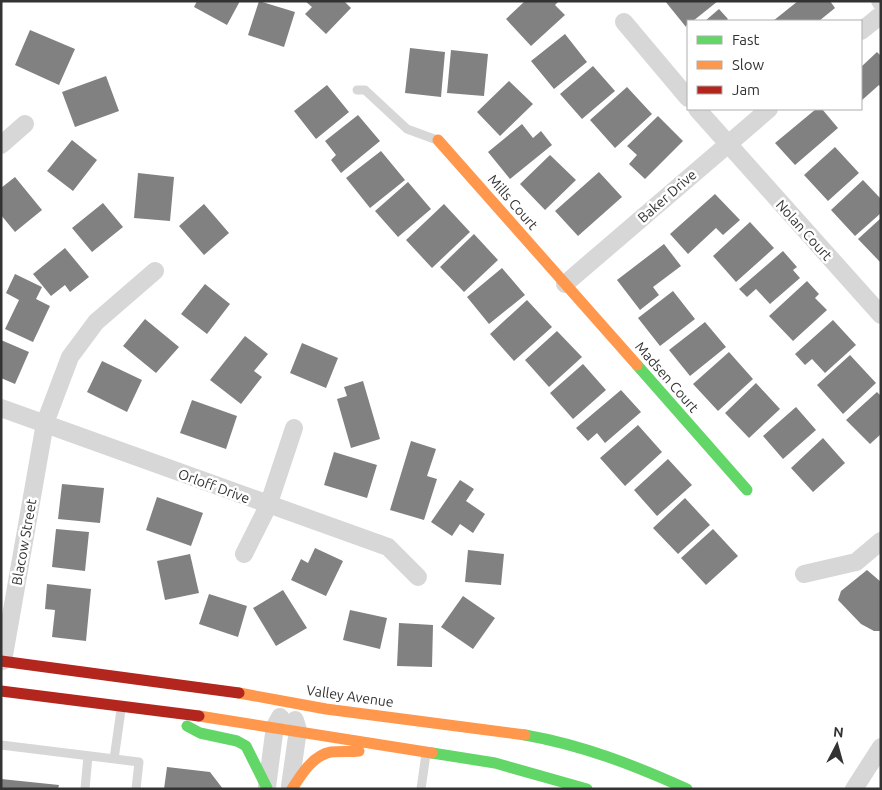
<svg xmlns="http://www.w3.org/2000/svg" width="882" height="790" font-family="Ubuntu,sans-serif">
<style>
.building{fill:#818181}
.lines{fill:none;stroke-linecap:round;stroke-linejoin:round}
.lane{stroke:#d7d7d7;stroke-width:9}
.street{stroke:#d7d7d7;stroke-width:18}
.fast{stroke:#63d668;stroke-width:11}
.slow{stroke:#ff974d;stroke-width:11}
.jam{stroke:#b3261e;stroke-width:11}
.labels{text-anchor:middle;stroke-width:5;stroke-linejoin:round;paint-order:stroke}
.street-label{font-size:14px;fill:#333;stroke:#fff}
</style>
<rect width="100%" height="100%" fill="#fff"/>
<path class="building" d="M197,1h43l-13,24 -33,-18z
M259,1l36,11 -11,35 -36,-12z
M305,1h39l7,7 -25,26 -21,-20 7,-7z
M525,1h34l-4,4 10,10 -34,31 -25,-27z
M665,1h53l-25,20h-5l-2,6z
M798,1h32l5,7 -16,13h-46z
M719,9l9,10 -2,2h-21z
M30,30l45,19 -16,36 -44,-20z
M565,34l22,28 -33,27 -23,-28z
M410,48l35,4 -4,45 -36,-4z
M451,50l37,4 -4,42 -37,-3z
M877,52l4,4v31l-2,-2 -18,16v-34z
M593,66l22,25 -33,28 -22,-25z
M106,76l13,35 -44,16 -13,-35z
M509,81l24,23 -33,32 -23,-24z
M327,85l22,27 -33,27 -22,-28z
M627,87l25,27 -37,34 -25,-28z
M816,109h6l16,19 -43,37 -20,-22z
M358,115l22,26 -39,32 -10,-13 5,-5 -11,-14z
M658,116l25,25 -38,38 -16,-15 8,-9 -10,-9z
M522,124l11,14 8,-7 11,14 -42,34 -22,-27z
M72,140l25,20 -24,31 -26,-20z
M835,147l24,26 -31,28 -24,-26z
M381,151l24,29 -35,28 -24,-30z
M550,155l26,25 -31,30 -25,-26z
M599,172l23,25 -44,39 -23,-25z
M138,173l36,4 -4,44 -36,-3z
M15,177l27,33 -27,22 -14,-17v-27z
M863,180l18,19v14l-26,23 -24,-26z
M408,182l23,27 -33,28 -23,-26z
M715,194l25,26 -17,15 -7,-7 -28,26 -18,-20z
M103,203l20,24 -31,25 -20,-24z
M204,204l25,29 -25,22 -25,-29z
M444,204l26,28 -38,36 -26,-28z
M881,218v45l-23,-24z
M750,222l24,26 -38,34 -23,-26z
M474,234l24,26 -34,32 -24,-25z
M664,244l17,22 -28,21 6,8 -19,15 -23,-30z
M65,248l24,29 -19,15 -5,-7 -14,11 -18,-22z
M783,251l14,16 -4,3 7,8 -30,26 -14,-15 -9,8 -8,-8z
M502,268l23,27 -36,29 -22,-27z
M15,274l27,13 -6,12 14,7 -17,36 -28,-13 14,-29 -13,-7z
M807,281l12,13 -4,4 12,12 -34,31 -24,-25z
M205,284l25,20 -23,30 -26,-20z
M673,291l22,28 -35,27 -22,-28z
M527,300l25,27 -38,34 -24,-27z
M145,319l34,28 -23,26 -33,-27z
M833,320l23,25 -31,28 -13,-14 -7,6 -10,-11z
M705,322l21,25 -36,29 -21,-26z
M557,331l25,26 -33,30 -24,-27z
M245,336l23,18 -14,17 8,6 -21,27 -31,-24z
M1,340l28,12 -14,32 -14,-6z
M302,343l36,15 -12,30 -36,-15z
M729,352l24,27 -35,32 -25,-27z
M850,355l26,28 -33,31 -26,-29z
M102,361l40,19 -15,32 -40,-20z
M583,364l23,26 -33,29 -23,-26z
M363,381l17,58 -29,9 -14,-49 10,-3 -3,-9z
M756,383l24,26 -31,29 -24,-25z
M621,390l20,22 -36,31 -8,-10 -9,8 -12,-13z
M877,392l4,4v38l-11,10 -24,-24z
M192,400l45,16 -11,33 -46,-16z
M796,407l20,23 -33,29 -20,-23z
M638,425l24,27 -37,34 -25,-28z
M823,438l22,25 -32,29 -22,-24z
M411,441l25,8 -9,27 10,3 -13,41 -34,-10z
M334,452l43,13 -10,33 -43,-13z
M668,459l24,26 -35,31 -23,-26z
M460,480l14,9 -8,12 19,13 -12,19 -13,-9 -8,12 -21,-14z
M62,484l42,4 -4,35 -42,-4z
M157,497l46,16 -12,33 -45,-16z
M685,498l25,27 -32,29 -25,-26z
M56,529l33,3 -4,39 -33,-4z
M713,529l25,27 -32,29 -25,-27z
M315,548l28,13 -17,35 -35,-16 10,-21 7,4z
M468,550l36,4 -3,31 -36,-3z
M190,554l9,39 -34,7 -8,-39z
M867,570l14,12v49h-7l-13,-7 -23,-24 3,-9z
M47,584l44,5 -5,52 -34,-4 3,-27 -10,-1z
M283,590l24,38 -31,18 -23,-38z
M209,594l38,12 -9,31 -39,-13z
M463,596l32,22 -22,31 -32,-22z
M350,610l37,8 -7,31 -37,-9z
M399,623l34,2 -1,42 -35,-1z
M167,767l43,5 13,17h-59z
M1,779l58,6 -1,4h-57z"/>
<g class="lines">
<path class="lane" d="M357,90h8l42,39 30,11
M1,745l138,17 -3,27
M114,759l7,-49
M85,789l3,-33
M421,789l5,-35"/>
<path class="street" d="M880,1l1,1
M624,22l64,76
M861,31l20,-16
M697,109l184,206
M1,145l24,-21
M565,284l204,-175
M1,408l387,139 30,30
M244,554l24,-48 26,-78
M804,574l52,-12 25,-21
M3,661l42,-238 25,-66 26,-35 59,-51
M290,786l8,-56 -3,-10
M267,787l8,-61 5,-9
M854,789l27,-42"/>
<path class="fast" d="M637,365l110,125
M187,726l13,7 37,8 9,5 21,42
M525,735c57,10 109,30 162,54
M432,753l63,10 92,26"/>
<path class="slow" d="M438,140l199,225
M239,693l87,16 199,26
M199,716l233,37
M292,789c9,-14 21,-34 39,-37 9,-1 19,0 28,-1"/>
<path class="jam" d="M1,661l238,32
M1,691l198,25"/>
</g>
<g class="labels">
<g class="street-label">
<text transform="translate(667 196) rotate(-41)" y="5">Baker Drive</text>
<text transform="translate(513 202) rotate(49)" y="5">Mills Court</text>
<text transform="translate(804 230) rotate(48)" y="5">Nolan Court</text>
<text transform="translate(667 377) rotate(49)" y="5">Madsen Court</text>
<text transform="translate(214 486) rotate(20)" y="5">Orloff Drive</text>
<text transform="translate(24 542) rotate(-80)" y="5">Blacow Street</text>
<text transform="translate(350 696) rotate(8)" y="5">Valley Avenue</text>
</g>
</g>
<rect width="882" height="790" fill="none" stroke="#333333" stroke-width="5"/>
<rect x="687" y="20" width="175" height="90" fill="#ffffff" stroke="#adadad"/>
<rect x="697" y="36" width="25" height="8" fill="#63d668" stroke="#adadad"/>
<text x="732" y="45" font-size="15" fill="#333333">Fast</text>
<rect x="697" y="61" width="25" height="8" fill="#ff974d" stroke="#adadad"/>
<text x="732" y="70" font-size="15" fill="#333333">Slow</text>
<rect x="697" y="86" width="25" height="8" fill="#b3261e" stroke="#adadad"/>
<text x="732" y="95" font-size="15" fill="#333333">Jam</text>
<g transform="translate(837 745) rotate(6)" stroke="#ffffff" stroke-width="4" paint-order="stroke">
<path d="M0-4L9 19L0 12L-9 19Z" fill="#333333"/>
<text y="-8" font-size="14" font-weight="bold" text-anchor="middle" fill="#333333">N</text>
</g>
</svg>
